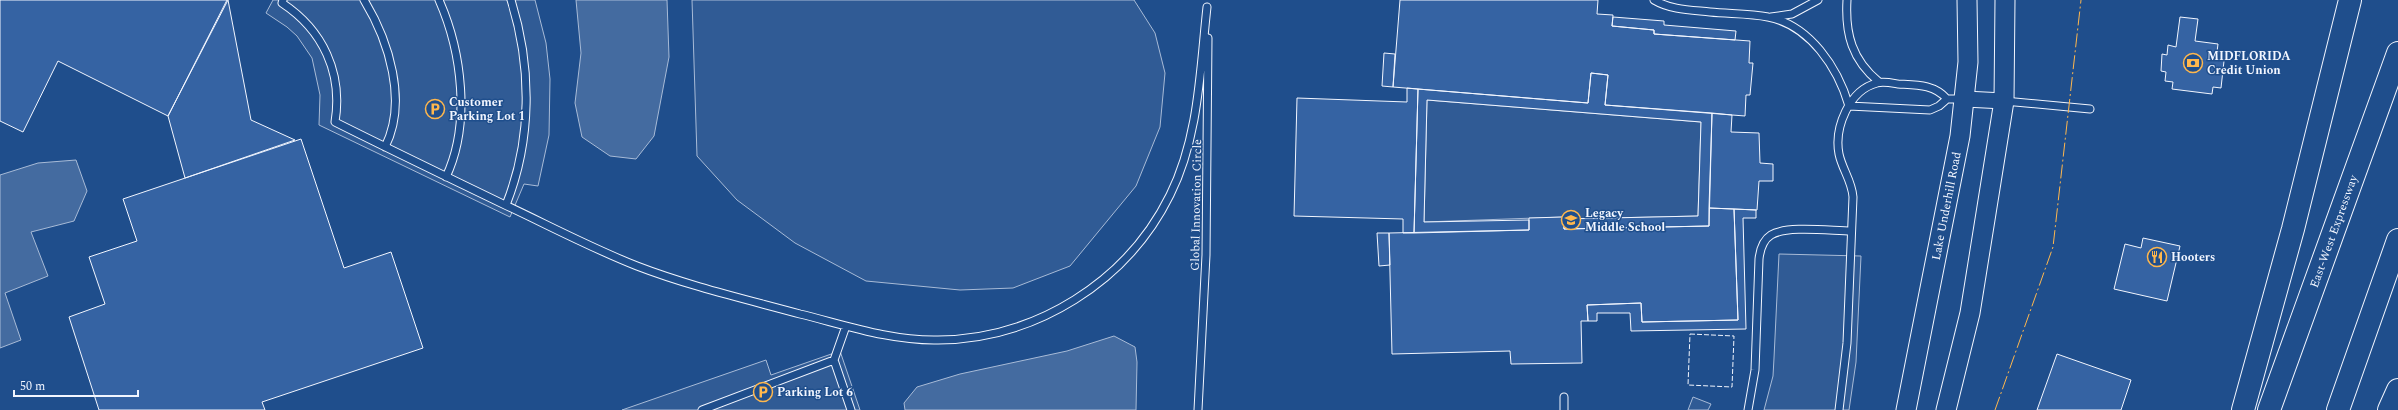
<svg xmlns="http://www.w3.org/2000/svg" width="2398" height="410" font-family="Spectral,serif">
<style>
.built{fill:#305b95;stroke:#a8bbd7}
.water{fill:#446ba0;stroke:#a8bbd7}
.building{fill:#3563a3;stroke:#f2f6ff}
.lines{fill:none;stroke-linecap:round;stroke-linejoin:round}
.service-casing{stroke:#f2f6ff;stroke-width:9}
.minor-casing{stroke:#f2f6ff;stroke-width:17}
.tertiary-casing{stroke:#f2f6ff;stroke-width:21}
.motorway-casing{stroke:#f2f6ff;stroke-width:24}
.service{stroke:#1f4e8c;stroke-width:7}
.minor{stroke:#1f4e8c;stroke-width:15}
.tertiary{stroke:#1f4e8c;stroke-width:19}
.motorway{stroke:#1f4e8c;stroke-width:22}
.fence{stroke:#f2f6ff;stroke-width:1;stroke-dasharray:5 2;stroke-linecap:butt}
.power{stroke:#ffb74d;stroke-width:1;stroke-dasharray:14 3 2 3;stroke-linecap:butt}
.labels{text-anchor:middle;stroke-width:3;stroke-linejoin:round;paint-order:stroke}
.poi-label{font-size:12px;font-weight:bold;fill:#f2f6ff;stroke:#1f4e8c;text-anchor:start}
.street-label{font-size:12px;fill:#f2f6ff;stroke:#1f4e8c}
</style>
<rect width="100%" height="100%" fill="#1f4e8c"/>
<path class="built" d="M273,0h262l11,43 4,36 -1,56 -11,51 -14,-2 -14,33 -191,-92 1,-30 -8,-37 -15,-22 -10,-9 -21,-14z
M692,0h442l21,33 10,40 -5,54 -24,59 -66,80 -57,22 -53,2 -94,-9 -71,-38 -58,-43 -40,-44z
M1427,100l274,22 -3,94 -134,3 -1,-2 -139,5z
M1779,254l82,2 -5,106 -7,48h-85l9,-34 1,-18z
M840,351l20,59h-238l144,-50 5,15z
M1693,397l18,7 -3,6h-20z"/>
<path class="water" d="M576,0h91l2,57 -15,79 -18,23 -26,-3 -28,-19 -7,-34 6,-50z
M76,160l11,31 -13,30 -43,11 17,44 -43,17 16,47 -21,8v-173l38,-12z
M1114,336l21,11 2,15 -1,48h-231l-1,-7 13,-16 43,-13 107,-23z"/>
<path class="building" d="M0,0h227l-59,116 -110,-55 -35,71 -23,-11z
M228,0l23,120 44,20 -110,38 -17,-62z
M1400,0h198l-1,14 16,1 -1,11 42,4v4l96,7 -1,22h4l-3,32h-4l-1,21 -140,-11 3,-30 -17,-2 -3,30 -195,-16z
M1613,17l51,4v4l72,6 -1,9 -81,-6v-4l-42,-4z
M2180,17l18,2 -3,22 23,3 -1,8h8l-4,36 -8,-1 -1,7 -40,-5 1,-7 -8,-1 1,-9 -5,-1 1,-17 5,1 1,-10 8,2z
M1384,53l11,1 -2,33 -11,-1z
M1591,73l17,2 -3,30 107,8 -3,113 -145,3v-10l134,-3 3,-94 -274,-22 -3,122 105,-2v10l-115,3 4,-144 170,14z
M1407,88l11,1 -4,144h-11v-14l-109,-3 3,-118 110,4z
M1712,113l20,2 -1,17 28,1 1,30 13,1v17h-14l-2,29 -48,-2z
M301,139l43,129 47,-16 32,96 -161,54 3,8h-166l-30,-93 36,-13 -16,-47 48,-16 -14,-42z
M1709,208l25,1 4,111 -96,2 -1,-19 -54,2 1,16h-7l1,42 -71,1 -1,-13 -118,3 -3,-121 140,-3v-12l34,-1 1,12 145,-3z
M1734,209l22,1v8h-13l3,111 -115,2 -1,-18h-33v8h-9l-1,-16 54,-2 1,19 96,-2z
M1377,233h12l1,32 -11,1z
M2143,238l37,8 -13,55 -53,-12 11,-45 16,4z
M2057,354l74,26 -10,30h-84z"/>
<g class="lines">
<g class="service-casing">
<path id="service" d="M283,0l-1,3c41,27 61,70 53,119 56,28 112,55 168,82 45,21 88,44 134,62 52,20 108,33 163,48 45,11 91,27 138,26 98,-1 189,-58 232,-145 29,-58 30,-125 37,-188
M364,0c25,41 44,102 21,147
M439,0c23,52 32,124 7,177
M1654,0c17,10 37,10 56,12 19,2 40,1 58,5 42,8 70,51 81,89
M1847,0c-2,34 5,60 32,82
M1771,17l21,-3 26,-14
M2004,101l86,8
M1849,106l81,4 9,-4 8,-7
M506,205c26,-65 26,-138 5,-205
M846,326l-12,34 17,50
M1564,397v13
M702,410l132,-50
M1198,410l8,-155 2,-217
M1748,410l7,-40 4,-111c1,-9 4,-19 12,-24 16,-10 61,-4 80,-4
M1839,410l8,-67 6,-146c-1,-16 -11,-28 -14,-43 -5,-26 10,-64 38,-71 6,-2 15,0 21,1 18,1 36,0 49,15h17"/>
</g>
<g class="minor-casing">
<path id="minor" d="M1965,99l39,2"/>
</g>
<g class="tertiary-casing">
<g id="tertiary">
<path id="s1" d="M1906,410l54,-274 8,-74 -1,-62"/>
<path d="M1946,410l24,-97 34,-212 1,-101"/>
</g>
</g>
<g class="motorway-casing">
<g id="motorway">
<path d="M2243,410l50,-181 57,-229"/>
<path id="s2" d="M2269,410l129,-357"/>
<path d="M2338,410l60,-170"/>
<path d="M2389,410l9,-20"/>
</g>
</g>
<use href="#service" class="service"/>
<use href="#minor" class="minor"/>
<use href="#tertiary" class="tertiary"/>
<use href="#motorway" class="motorway"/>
<path class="fence" d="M1690,334l44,2 -2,51 -44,-2z"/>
<path class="power" d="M1995,410l58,-163 28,-247"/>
</g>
<defs>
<g id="bank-ring" transform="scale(1)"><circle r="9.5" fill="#1f4e8c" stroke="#ffb74d" stroke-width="1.5"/><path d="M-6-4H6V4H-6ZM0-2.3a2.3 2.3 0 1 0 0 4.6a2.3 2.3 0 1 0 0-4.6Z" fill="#ffb74d"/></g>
<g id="parking-ring" transform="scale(1)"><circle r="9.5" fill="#1f4e8c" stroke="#ffb74d" stroke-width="1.5"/><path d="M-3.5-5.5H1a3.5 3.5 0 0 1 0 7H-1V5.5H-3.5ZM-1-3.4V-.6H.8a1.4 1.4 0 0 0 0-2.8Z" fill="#ffb74d"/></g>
<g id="school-ring" transform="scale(1)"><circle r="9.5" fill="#1f4e8c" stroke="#ffb74d" stroke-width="1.5"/><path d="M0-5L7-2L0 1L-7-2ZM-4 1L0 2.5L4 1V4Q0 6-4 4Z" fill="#ffb74d"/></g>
<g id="restaurant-ring" transform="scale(1)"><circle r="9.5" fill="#1f4e8c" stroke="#ffb74d" stroke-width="1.5"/><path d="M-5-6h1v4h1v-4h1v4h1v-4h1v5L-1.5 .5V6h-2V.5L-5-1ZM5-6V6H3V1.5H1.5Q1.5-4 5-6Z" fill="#ffb74d"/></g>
</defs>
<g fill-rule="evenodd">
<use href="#bank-ring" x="2193" y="63"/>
<use href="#parking-ring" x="435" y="109"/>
<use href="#school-ring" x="1571" y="220"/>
<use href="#restaurant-ring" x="2157" y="257"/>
<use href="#parking-ring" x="763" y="392"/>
</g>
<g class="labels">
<g class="poi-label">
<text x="2207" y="60">MIDFLORIDA<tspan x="2207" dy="14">Credit Union</tspan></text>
<text x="449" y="106">Customer<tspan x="449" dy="14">Parking Lot 1</tspan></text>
<text x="1585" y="217">Legacy<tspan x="1585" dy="14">Middle School</tspan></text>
<text x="2171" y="261">Hooters</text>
<text x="777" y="396">Parking Lot 6</text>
</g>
<g class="street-label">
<text transform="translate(1196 205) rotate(-89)" y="4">Global Innovation Circle</text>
<text dy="4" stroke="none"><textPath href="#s1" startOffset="208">Lake Underhill Road</textPath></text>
<text dy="4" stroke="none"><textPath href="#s2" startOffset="190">East-West Expressway</textPath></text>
</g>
</g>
<path d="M14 390v6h124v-6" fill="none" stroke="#f2f6ff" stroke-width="2"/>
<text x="20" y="390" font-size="12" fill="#f2f6ff" stroke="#1f4e8c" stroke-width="3" paint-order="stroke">50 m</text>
</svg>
